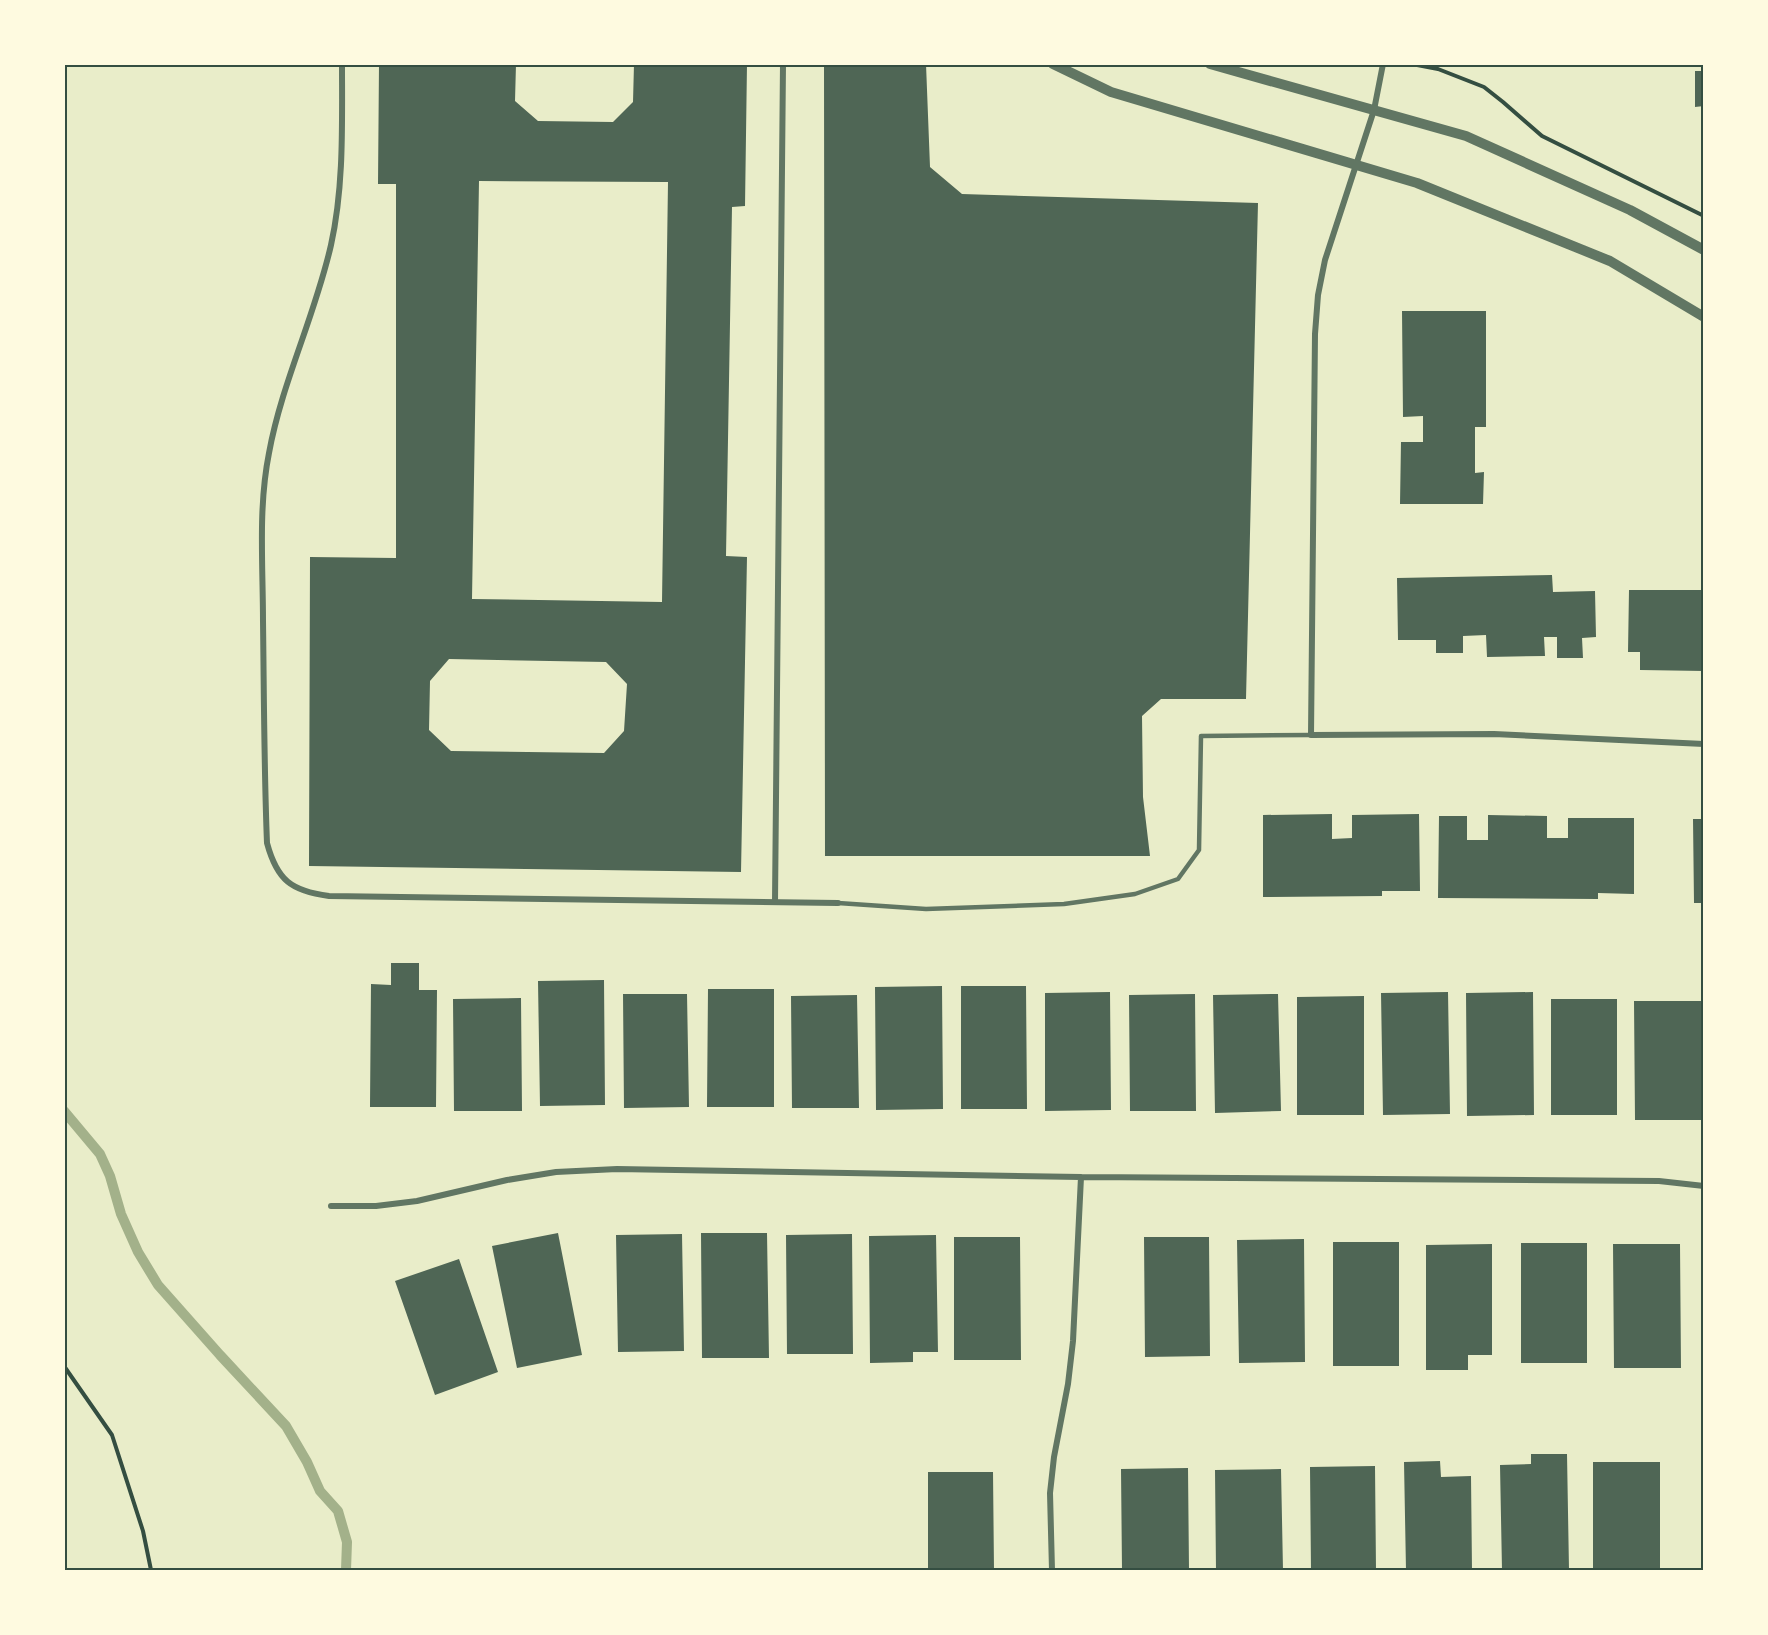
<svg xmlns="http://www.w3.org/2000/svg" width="1768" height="1635" font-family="'Fira Sans',sans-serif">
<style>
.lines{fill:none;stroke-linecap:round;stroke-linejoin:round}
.stream{stroke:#a3b18a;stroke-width:10}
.building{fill:#4f6655;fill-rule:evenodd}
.path{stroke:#344e41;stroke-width:4}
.service{stroke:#617663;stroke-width:4.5}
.minor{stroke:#617663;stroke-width:6}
.tertiary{stroke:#617663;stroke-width:10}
.neatline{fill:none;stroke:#344e41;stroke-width:2}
</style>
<rect width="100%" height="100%" fill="#e9edc9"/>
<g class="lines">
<path class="stream" d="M64,1111l36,43 10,22 11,38 17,38 20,33 62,70 66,71 21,36 13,29 18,20 9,31 -1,28"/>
</g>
<path class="building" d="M379,64h137l-1,37 23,20 75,1 20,-20 1,-38h113l-2,142 -13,1 -6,349 21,1 -6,315 -432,-6 1,-309 86,1v-374h-18zM479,181l189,1 -6,420 -190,-3zM449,659l157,3 21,22 -3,47 -20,22 -153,-2 -22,-21 1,-49z
M824,64h102l4,103 32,27 296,9 -12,496h-85l-19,17 1,81 7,59h-325z
M1695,71h9v35l-9,1z
M1402,311h84v116h-11v46l9,-1 -1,32h-83l1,-62h22v-26l-20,1z
M1552,575l1,17 42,-1 1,46 -14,1 1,20h-26v-21h-13l1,19 -58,1 -1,-22 -23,1v17h-27v-13h-38l-1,-62z
M1629,590h75v81l-64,-1v-18h-12z
M1332,814v25l20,-1v-23l67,-1 1,77h-38v5l-119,1v-82z
M1488,815l59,1v22h21v-20h66v76l-36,-1v6l-160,-1 1,-82h28v24h21z
M1693,819h11v84h-10z
M391,963h28v27h18l-1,117h-66l1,-123 20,1z
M604,980l1,125 -65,1 -2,-125z
M942,986l1,123 -67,1 -1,-123z
M961,986h65l1,123h-66z
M708,989h66v118h-67z
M1110,992l1,118 -66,1v-118z
M1448,992l2,122 -67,1 -2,-122z
M1533,992l1,123 -67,1 -1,-123z
M623,994h64l2,113 -65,1z
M1195,994l1,117h-66l-1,-116z
M1278,994l3,117 -66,2 -2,-118z
M857,995l2,113h-67l-1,-112z
M1364,996v119h-67v-118z
M521,998l1,113h-68l-1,-112z
M1551,999h66v116h-66z
M1634,1001h67l1,119h-67z
M558,1233l24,122 -65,13 -25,-122z
M701,1233h66l2,125h-67z
M682,1234l2,117 -66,1 -2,-117z
M852,1234l1,120h-66l-1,-119z
M936,1235l2,117h-25v10l-43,1 -1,-127z
M954,1237h66l1,123h-67z
M1144,1237h65l1,119 -65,1z
M1304,1239l1,123 -66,1 -2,-123z
M1333,1242h66v124h-66z
M1521,1243h66v120h-66z
M1492,1244v111h-24v15h-42v-125z
M1613,1244h67l1,124h-67z
M459,1259l39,113 -63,23 -40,-114z
M1531,1454h36l2,116h-67l-2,-105 31,-1z
M1440,1461l1,16 30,-1 1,94h-66l-2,-108z
M1593,1462h67v108h-67z
M1375,1466l1,104h-65l-1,-103z
M1188,1468l1,102h-67l-1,-101z
M1281,1469l2,101h-67l-1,-100z
M928,1472h65l1,98h-66z"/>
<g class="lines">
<path class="path" d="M1412,64l26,5 46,18 19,15 39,34 162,80
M64,1366l48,69 31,96 8,39"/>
<path class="service" d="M838,903l88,6 138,-5 71,-10 43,-15 21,-29 2,-114 110,-1"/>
<path class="minor" d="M342,64c0,60 2,123 -11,181 -16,71 -49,137 -62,208 -11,55 -6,112 -6,168 1,74 1,148 4,222 10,37 24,48 62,53l509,7
M1383,64l-9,46 -49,150 -7,35 -3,39 -4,401 183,-1 210,10
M775,902l8,-838
M331,1206h45l41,-5 90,-21 49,-8 61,-3 464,8 578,4 45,5
M1052,1570l-2,-77 4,-36 14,-73 5,-43 8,-164"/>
<path class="tertiary" d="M1053,64l58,28 306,91 193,78 94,56
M1210,64l256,72 164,74 74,40"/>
</g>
<rect width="1768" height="1635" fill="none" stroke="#fefae0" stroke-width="132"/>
<rect x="66" y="66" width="1636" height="1503" class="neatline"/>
</svg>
